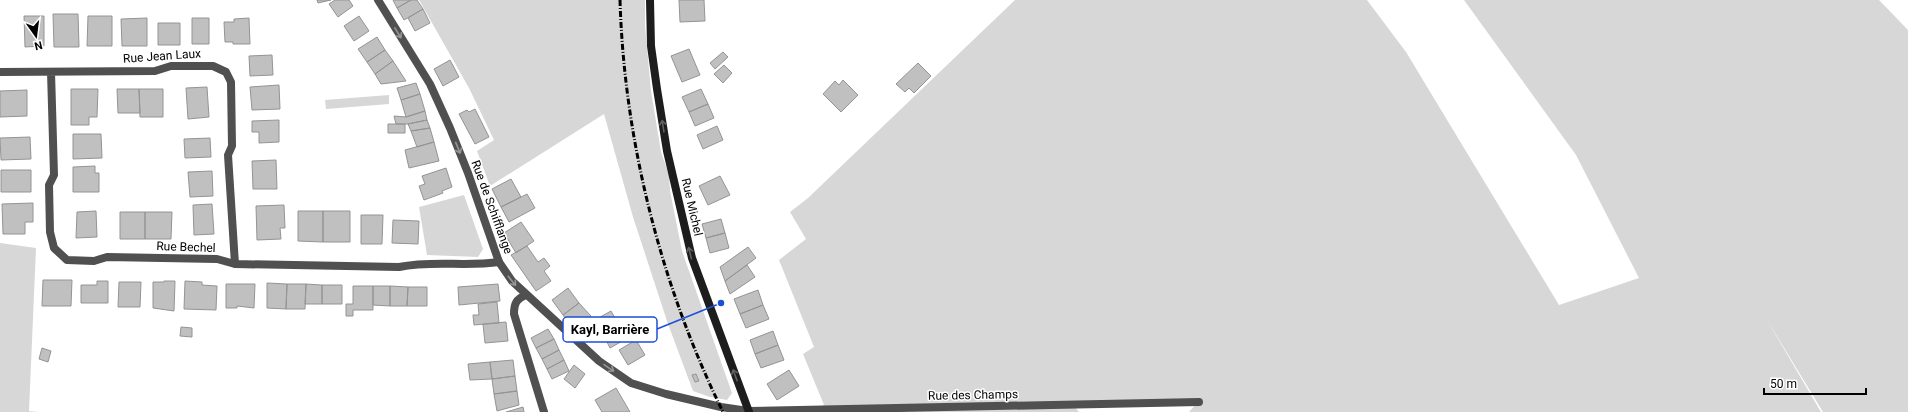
<svg xmlns="http://www.w3.org/2000/svg" width="1908" height="412" font-family="Roboto,sans-serif">
<style>
.green{fill:#d7d7d7}
.building{fill:#c0c0c0;stroke:#949494}
.lines{fill:none;stroke-linecap:round;stroke-linejoin:round}
.minor{stroke:#505050;stroke-width:8}
.tertiary{stroke:#505050;stroke-width:8}
.secondary{stroke:#1d1d1d;stroke-width:8}
.rail{stroke:#000;stroke-width:3;stroke-dasharray:6 2 1 2;stroke-linecap:butt}
.oneway{stroke:#969696}
.oneway2{stroke:#616161}
.labels{text-anchor:middle;stroke-width:3;stroke-linejoin:round;paint-order:stroke}
.street-label{font-size:12px;fill:#000;stroke:#fff}
.leader{fill:none;stroke:#1d4ed8;stroke-width:1.5}
.callout-dot{fill:#1d4ed8;stroke:#fff;stroke-width:1.5}
.callout{fill:#fff;stroke:#1d4ed8;stroke-width:1.5}
.callout-label{font-size:13px;text-anchor:middle;font-weight:bold;fill:#000}
</style>
<rect width="100%" height="100%" fill="#fff"/>
<path class="green" d="M419,0h226v26l6,65 10,61 8,23 1,16 12,60 50,142 -5,7 -17,-3 -17,-6 -25,-67 -35,-107 -29,-103 -114,72 -13,-35 17,-11 -25,-52z
M1015,0h352l39,52 153,253 80,-27 -63,-123 -112,-155h415l29,30v382h-85l-56,-92 54,92h-632l9,-10 -125,3 6,7h-268l13,-7 -21,-51 11,-7 -35,-87 27,-21 -16,-27 18,-14z
M389,95v9l-63,5 -1,-9z
M464,195l19,54 -5,8 -51,-2 -8,-48z
M0,243l36,5 -7,163 9,1h-38z"/>
<path class="building" d="M317,0h14l-13,3z
M335,0h14l4,6 -15,11 -9,-13z
M393,0h18l-14,8z
M411,0h6l6,9 -19,11 -7,-12z
M679,0h25l1,21 -25,1z
M423,9l7,14 -15,8 -7,-13z
M53,14h25l1,33h-25z
M24,16h20v30l-19,1z
M88,16h24v30h-25z
M359,16l10,15 -15,10 -10,-15z
M147,18v28h-25l-1,-27z
M192,18h17v26h-17z
M249,18l1,26h-17v-2h-8l-1,-20h10v-3z
M158,23h22v22h-22z
M377,37l8,13 -18,12 -9,-13z
M689,49l11,26 -18,7 -11,-26z
M385,50l8,11 -18,13 -8,-12z
M723,52l5,5 -13,12 -5,-6z
M272,55l1,20 -23,1 -1,-20z
M450,60l9,17 -16,9 -9,-17z
M393,61l13,20 -25,3 -6,-10z
M918,63l13,13 -17,17 -5,-5 -4,4 -9,-8z
M724,65l8,8 -9,10 -9,-9z
M843,80l15,15 -17,17 -18,-18 12,-13 4,4z
M416,83l4,11 -19,6 -4,-12z
M279,85l1,24 -28,1 -2,-23z
M207,87l2,30 -21,2 -2,-31z
M71,89h27l-1,28h-8v8h-18z
M117,89h22l1,24h-22z
M139,89h24v28h-23z
M701,89l7,15 -19,8 -7,-15z
M27,90v26l-27,1v-26z
M420,94l5,17 -19,6 -5,-17z
M708,104l6,14 -19,8 -6,-14z
M475,109l14,28 -14,7 -16,-30 8,-4 2,2z
M425,111l2,9 -19,4h-12l-2,-8 12,1z
M279,120v22l-20,1v-11h-7v-11z
M427,120l3,8 -19,3 -3,-7z
M388,124h17v9h-17z
M717,126l6,14 -20,9 -6,-14z
M430,128l4,14 -17,5 -6,-16z
M73,134h28l1,24 -29,1z
M30,137l1,22 -30,1 -1,-22z
M210,138l1,19 -26,1 -1,-19z
M434,142l5,19 -30,7 -4,-18z
M276,160l1,29h-24l-1,-28z
M95,166v7h4v19h-26v-25z
M446,168l6,19 -10,4 1,2 -19,7 -5,-14 6,-2 -3,-8z
M1,170h30v22h-30z
M212,171l1,25 -23,1 -2,-25z
M720,176l10,19 -22,10 -9,-19z
M511,179l10,18 -20,10 -9,-18z
M527,194l8,14 -26,14 -8,-15z
M33,203v19h-8v12h-22l-1,-30z
M212,204l2,30 -20,1 -1,-30z
M284,205l1,23h-5l1,11 -24,1 -1,-34z
M96,211l1,26 -21,1 1,-26z
M298,211h25v31l-25,-1z
M323,211h27v31h-27z
M120,212h25v27h-25z
M145,212h27l-1,27h-26z
M361,215h22l-1,29h-21z
M721,219l4,14 -19,5 -4,-14z
M393,220l26,1 -1,23 -26,-1z
M521,222l13,19 -18,12 -12,-20z
M725,233l4,15 -19,5 -4,-15z
M527,246l11,16 6,-4 6,8 -6,5 7,10 -15,10 -25,-36z
M748,247l8,11 -31,23 -5,-14z
M747,265l8,12 -25,17 -5,-13z
M43,280h29l-1,26h-29z
M97,281h11v22h-27v-18h16z
M164,281h11l-1,30 -21,-3v-26h11z
M185,281l17,1v3l15,1 -1,24 -32,-1z
M119,282h22l-1,25h-22z
M267,283l20,1 -1,25 -19,-1z
M226,284h29l-1,24 -17,-2v2h-11z
M287,284h19l-1,25h-19z
M306,284l16,1v19h-17z
M498,284l2,17 -41,4 -1,-18z
M322,285h20v19h-20z
M353,286h20v24h-20v6h-7v-12h7z
M373,286h17v20l-17,-1z
M390,286l18,1 -1,19h-17z
M408,287h19v19h-20z
M568,288l11,15 -16,12 -11,-15z
M758,290l5,15 -23,9 -6,-15z
M497,302l2,21 -25,2 -1,-10h6l-1,-11z
M579,303l12,13 -17,15 -11,-16z
M763,305l6,14 -23,9 -6,-14z
M611,311l8,14 -16,9 -8,-14z
M506,322l2,19 -23,2 -2,-19z
M619,325l7,14 -16,9 -7,-14z
M181,327l11,1v9l-12,-1z
M548,329l6,10 -18,9 -5,-10z
M773,331l5,14 -23,9 -5,-14z
M554,339l5,11 -17,9 -6,-11z
M636,340l9,15 -17,10 -9,-15z
M778,345l6,15 -23,8 -6,-14z
M42,348l9,3 -3,11 -9,-3z
M559,350l5,10 -17,9 -5,-10z
M513,360l2,16 -23,3 -2,-17z
M564,360l5,11 -17,8 -5,-10z
M490,362l2,17 -22,1 -2,-16z
M574,365l11,9 -10,14 -11,-9z
M789,370l10,16 -22,14 -10,-16z
M696,374l3,7 -4,1 -3,-7z
M515,376l2,15 -23,3 -2,-15z
M616,388l14,24h-28l-7,-12z
M517,391l2,14 -22,6 -3,-17z
M523,407l1,5h-18z"/>
<g class="lines">
<path class="minor" d="M0,72l155,-1 16,-5h42l13,6 5,10 1,64 -4,9 7,109
M51,72l3,103 -5,10 1,47 4,16 13,12 27,1 13,-4 110,2 18,5 164,3c33,-7 67,0 100,-5
M526,295c-10,4 -12,9 -12,19l30,98
M748,411l451,-9"/>
<path class="tertiary" d="M378,0l52,84 20,44 18,45 31,89 13,19 87,80 32,22 35,11 55,13 27,4"/>
<path class="secondary" d="M650,0l1,46 6,43 10,62 25,107 57,154"/>
<path class="rail" d="M620,0c4,140 41,286 103,412"/>
</g>
<defs><path id="oneway-shaft" d="M-6 0H5M1.5-3L5.5 0L1.5 3" fill="none" stroke-width="1.6" stroke-linecap="round" stroke-linejoin="round"/></defs>
<g class="oneway">
<use href="#oneway-shaft" transform="translate(398 33) rotate(58)"/>
<use href="#oneway-shaft" transform="translate(458 148) rotate(68)"/>
<use href="#oneway-shaft" transform="translate(512 281) rotate(51)"/>
<use href="#oneway-shaft" transform="translate(609 368) rotate(34)"/>
</g>
<g class="oneway2">
<use href="#oneway-shaft" transform="translate(663 126) rotate(-99)"/>
<use href="#oneway-shaft" transform="translate(690 253) rotate(-104)"/>
<use href="#oneway-shaft" transform="translate(735 375) rotate(-110)"/>
</g>
<g class="labels">
<g class="street-label">
<text transform="translate(162 56) rotate(-4)" y="4">Rue Jean Laux</text>
<text transform="translate(492 207) rotate(70)" y="4">Rue de Schifflange</text>
<text transform="translate(692 207) rotate(77)" y="4">Rue Michel</text>
<text transform="translate(186 247) rotate(2)" y="4">Rue Bechel</text>
<text transform="translate(973 395) rotate(-1)" y="4">Rue des Champs</text>
</g>
</g>
<path class="leader" d="M721 303L657 329"/>
<circle class="callout-dot" cx="721" cy="303" r="4"/>
<rect class="callout" x="563" y="317" width="94" height="25" rx="4"/>
<g class="callout-label">
<text x="610" y="334">Kayl, Barrière</text>
</g>
<g transform="translate(36 36) rotate(166)" stroke="#ffffff" stroke-width="3" paint-order="stroke">
<path d="M0-3L7 15L0 10L-7 15Z" fill="#000000"/>
<text y="-6" font-size="11" font-weight="bold" text-anchor="middle" fill="#000000">N</text>
</g>
<path d="M1764 388v6h102v-6" fill="none" stroke="#000000" stroke-width="2"/>
<text x="1770" y="388" font-size="12" fill="#000000" stroke="#ffffff" stroke-width="3" paint-order="stroke">50 m</text>
</svg>
